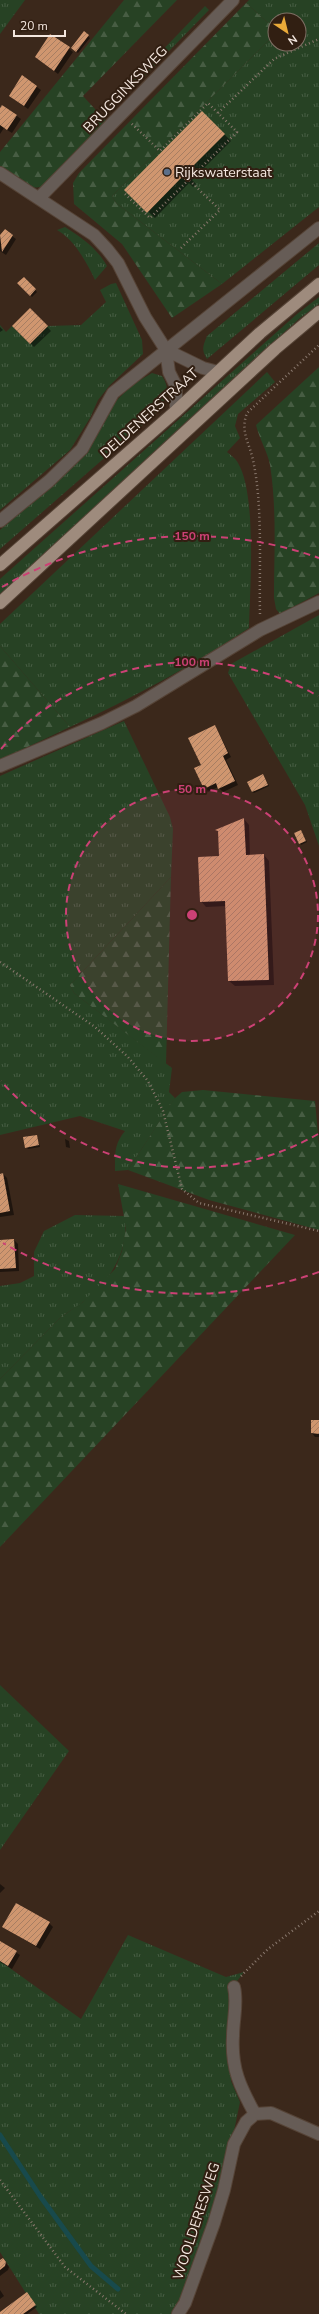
<svg xmlns="http://www.w3.org/2000/svg" width="319" height="2314" font-family="'Nunito Sans',sans-serif">
<style>
.grass{fill:url(#grass-tufts)}
.forest{fill:url(#forest-firs)}
.shadow{fill:#0007}
.lines{fill:none;stroke-linecap:round;stroke-linejoin:round}
.stream{stroke:#184a4c;stroke-width:5}
.building{fill:url(#building-hatch)}
.minor-casing{stroke:#554336;stroke-width:14}
.major-casing{stroke:#554336;stroke-width:14}
.path{stroke:#88776c;stroke-width:2.5;stroke-dasharray:1 3;stroke-linecap:butt}
.minor{stroke:#665c56;stroke-width:12}
.major{stroke:#9e8b7d;stroke-width:12}
.ring{fill:none;stroke:#cc4175;stroke-width:2;stroke-dasharray:7 5}
.service-dot{fill:#5c6f8a;stroke:#311f12;stroke-width:1.5}
.labels{text-anchor:middle;stroke-width:4;stroke-linejoin:round;paint-order:stroke}
.street-label{font-size:14px;fill:#f4e7df;stroke:#311f12}
.poi-label{font-size:14px;fill:#f4e7df;stroke:#311f12;text-anchor:start}
.centre{fill:#cc4175;stroke:#311f12;stroke-width:2}
.ring-label{font-size:12px;text-anchor:middle;font-weight:bold;fill:#cc4175;stroke:#311f12;stroke-width:4;stroke-linejoin:round;paint-order:stroke}
</style>
<defs>
<pattern id="grass-tufts" width="24" height="20" patternUnits="userSpaceOnUse"><rect width="24" height="20" fill="#274224"/><path d="M3 7l-1-3M5 7V3M7 7l1-3M15 17l-1-3M17 17v-4M19 17l1-3" fill="none" stroke="#475d43"/></pattern>
<pattern id="forest-firs" width="22" height="20" patternUnits="userSpaceOnUse"><rect width="22" height="20" fill="#274224"/><path d="M5 1l3.5 6h-7zM16 11l3.5 6h-7z" fill="#475d43"/></pattern>
<pattern id="building-hatch" width="6" height="6" patternUnits="userSpaceOnUse"><rect width="6" height="6" fill="#cf966f"/><path d="M-1 1l2-2M0 6l6-6M5 7l2-2" fill="none" stroke="#a77e62"/></pattern>
</defs>
<rect width="100%" height="100%" fill="#3b281b"/>
<path class="grass" d="M0,0h25l-25,34z
M249,0h70v207l-97,77 -106,-81 -4,-7 163,-162v10h24v-24h-24v5l-8,-3 -21,-19z
M205,6l4,4 -76,78 -4,-3z
M65,227c17,11 32,21 42,39l-12,14c-8,-17 -21,-41 -38,-50z
M319,243v22l-112,94c-6,-9 -4,-13 0,-23z
M116,283l26,57 1,14 -33,31 -12,15 -8,18 -20,32 -70,60v-185l6,7 6,-6 18,18 18,-18 33,-1 25,-23 -6,-12 11,-6z
M319,297v7l-19,14 -103,94 -197,183v-16l297,-265z
M267,372l8,10 -37,32 -3,12 5,12 -13,14c4,3 9,7 11,11 19,32 12,125 11,165 -57,38 -117,70 -179,99l-70,-81v-22z
M152,373l10,3c10,15 4,26 -6,37l-156,136v-19l88,-78 24,-47 20,-20z
M319,615v231l-14,-41 -77,-132 3,-9z
M124,721l46,96 3,12 -2,48 -101,108 4,8 98,75 -3,24 6,6 -47,72 -13,1c0,-17 -1,-27 10,-40l-45,-15 -80,19v-359z
M75,1215l50,1c4,36 -14,64 -42,86 -7,6 -16,10 -23,16 -20,20 -40,41 -60,61v-93l20,-3 14,-7v-24l10,-21z
M0,1685l69,66 -69,99z
M128,1935l98,42 18,-5 -10,13 -5,40 2,56 9,21 -16,77 -33,97 -17,38h-135l-39,-62v-291l81,58z"/>
<path class="forest" d="M124,0h53l-94,96 23,25 -64,66 -13,1 -29,-19v-17z
M246,3l21,19 8,3v9l-163,162 4,7 106,81 -50,34 -50,-74 -48,-40 -1,-21 6,-10z
M319,367v226l-39,21 -4,-5 -2,-11c0,-44 3,-89 -4,-133 -2,-12 -11,-27 -14,-40z
M0,646l70,81 -70,33z
M171,877l-5,187 -92,-71 -4,-8z
M203,1090l112,11 4,44v85l-110,-30 -81,-30 46,-71 8,-7z
M118,1184l177,51 -295,312v-168l61,-62 22,-15 32,-33 7,-18 4,-23z"/>
<path class="shadow" d="M84,33l6,5 -12,15 -6,-5z
M51,35l22,17 -15,22 -22,-17z
M23,77l18,13 -13,19 -18,-13z
M3,106l18,13 -9,14 -8,-5 -4,6v-24z
M202,112l29,29 -39,39 4,4 -3,3 -4,-4 -34,35 -29,-28z
M12,236l4,3 -10,16 -6,-4v-14z
M24,278l13,14 -5,5 -13,-14z
M30,309l21,22 -17,16 -21,-21z
M0,327l3,3 -3,2z
M215,726l16,31 -5,3 12,25 -15,7 -5,-5 -10,5 -4,-4 -2,-23z
M264,777l5,9 -15,7 -2,-1z
M244,819l5,6 1,31 14,-1 5,6 5,124 -39,1 -6,-5 -2,-75 -21,1 -5,-6 19,-44 -2,-26z
M301,831l6,11 -6,3 -1,-2z
M37,1136l3,11 -12,2 -2,-2z
M65,1139l4,2 1,7 -4,-1z
M3,1174l4,4 7,37 -14,2v-42z
M14,1240l4,4 1,27 -19,1v-31z
M319,1421v16h-4l-3,-4z
M0,1884l5,4 -5,5z
M49,1923l4,4 -13,22 -37,-22z
M0,1942l20,13 -8,14 -12,-7z
M3,2259l6,8 -1,3 -8,6v-15z
M0,2290l4,6 -4,3z
M29,2295l8,12 -10,7h-27z"/>
<g class="lines">
<path class="stream" d="M0,2135l40,61 51,70 27,23"/>
</g>
<path class="building" d="M84,31l5,4 -13,17 -5,-4z
M50,34l20,13 -16,24 -19,-14z
M22,75l15,11 -13,20 -15,-10z
M2,105l15,10 -10,15 -7,-5v-17z
M202,111l23,23 -39,39 4,4 -4,4 -4,-4 -35,36 -23,-23z
M5,229l8,6 -11,17 -2,-17z
M24,277l12,12 -6,7 -13,-13z
M30,308l18,18 -18,18 -18,-18z
M215,725l13,28 -5,3 12,25 -17,8 -2,-6 -12,6 -10,-21 7,-3 -13,-27z
M263,774l5,11 -16,7 -5,-10z
M244,818l2,37 18,-1 5,126 -41,1 -3,-80 -25,1 -2,-45 21,-1 -1,-25 -3,-1z
M301,830l5,11 -7,3 -5,-11z
M37,1135l2,10 -14,3 -2,-11z
M3,1173l7,38 -10,2v-39z
M14,1239l2,29 -16,1v-29z
M311,1420h8v14l-8,-1z
M16,1903l34,19 -14,24 -34,-19z
M0,1941l17,10 -9,15 -8,-5z
M3,2258l3,4 -1,4 -5,4v-10z
M27,2292l9,13 -13,9h-23v-2z"/>
<g class="lines">
<g class="minor-casing">
<path id="minor" d="M0,173l94,62 13,14 11,14 27,54 21,33 3,22 7,14v25
M39,198l194,-198
M166,350l37,18 15,4
M0,521l49,-40 33,-32 31,-56 206,-165
M0,766l102,-43 34,-17 124,-76 59,-28
M234,1987c4,16 -1,33 -1,49 -2,32 7,51 22,78
M178,2314l7,-11 29,-80 10,-33 10,-46 12,-22 9,-8 16,-1 48,21"/>
</g>
<g class="major-casing">
<path id="major" d="M0,565l176,-154 84,-78 59,-49
M0,603l275,-254 44,-37"/>
</g>
<path class="path" d="M218,113l56,-54 45,-20
M125,194l25,24 87,-86 -29,-29 -48,48 -29,-28
M181,248l39,-38 -31,-30
M260,614c-1,-48 3,-108 -7,-154 -4,-18 -13,-29 -6,-47l72,-68
M0,962l95,65 33,30 20,24 15,30 19,78 17,14 120,28
M241,1976l27,-27 51,-38
M0,2180l65,87 61,47"/>
<use href="#minor" class="minor"/>
<use href="#major" class="major"/>
</g>
<circle cx="192" cy="915" r="126" fill="#cc4175" fill-opacity=".12"/>
<g class="ring">
<circle cx="192" cy="915" r="126"/>
<path d="M318 1134A253 253 0 0 1 1 1081M1 749A253 253 0 0 1 318 696"/>
<path d="M319 1272A379 379 0 0 1 3 1243M2 587A379 379 0 0 1 319 558"/>
</g>
<circle class="service-dot" cx="167" cy="172" r="4"/>
<g class="labels">
<g class="street-label">
<text transform="translate(125 89) rotate(-46)" y="5">BRUGGINKSWEG</text>
<text transform="translate(149 413) rotate(-42)" y="5">DELDENERSTRAAT</text>
<text transform="translate(196 2221) rotate(-72)" y="5">WOOLDERESWEG</text>
</g>
<g class="poi-label">
<text x="175" y="177">Rijkswaterstaat</text>
</g>
</g>
<circle cx="192" cy="915" r="6" class="centre"/>
<g class="ring-label">
<text x="192" y="540">150 m</text>
<text x="192" y="666">100 m</text>
<text x="192" y="793">50 m</text>
</g>
<g transform="translate(287 32) rotate(145)"><circle r="19" fill="#311f12" stroke="#7f6f64"/>
<path d="M0-3L7 15L0 10L-7 15Z" fill="#eaaa39"/>
<text y="-6" font-size="11" font-weight="bold" text-anchor="middle" fill="#f4e7df">N</text>
</g>
<path d="M14 30v6h51v-6" fill="none" stroke="#f4e7df" stroke-width="2"/>
<text x="20" y="30" font-size="12" fill="#f4e7df" stroke="#311f12" stroke-width="3" paint-order="stroke">20 m</text>
</svg>
